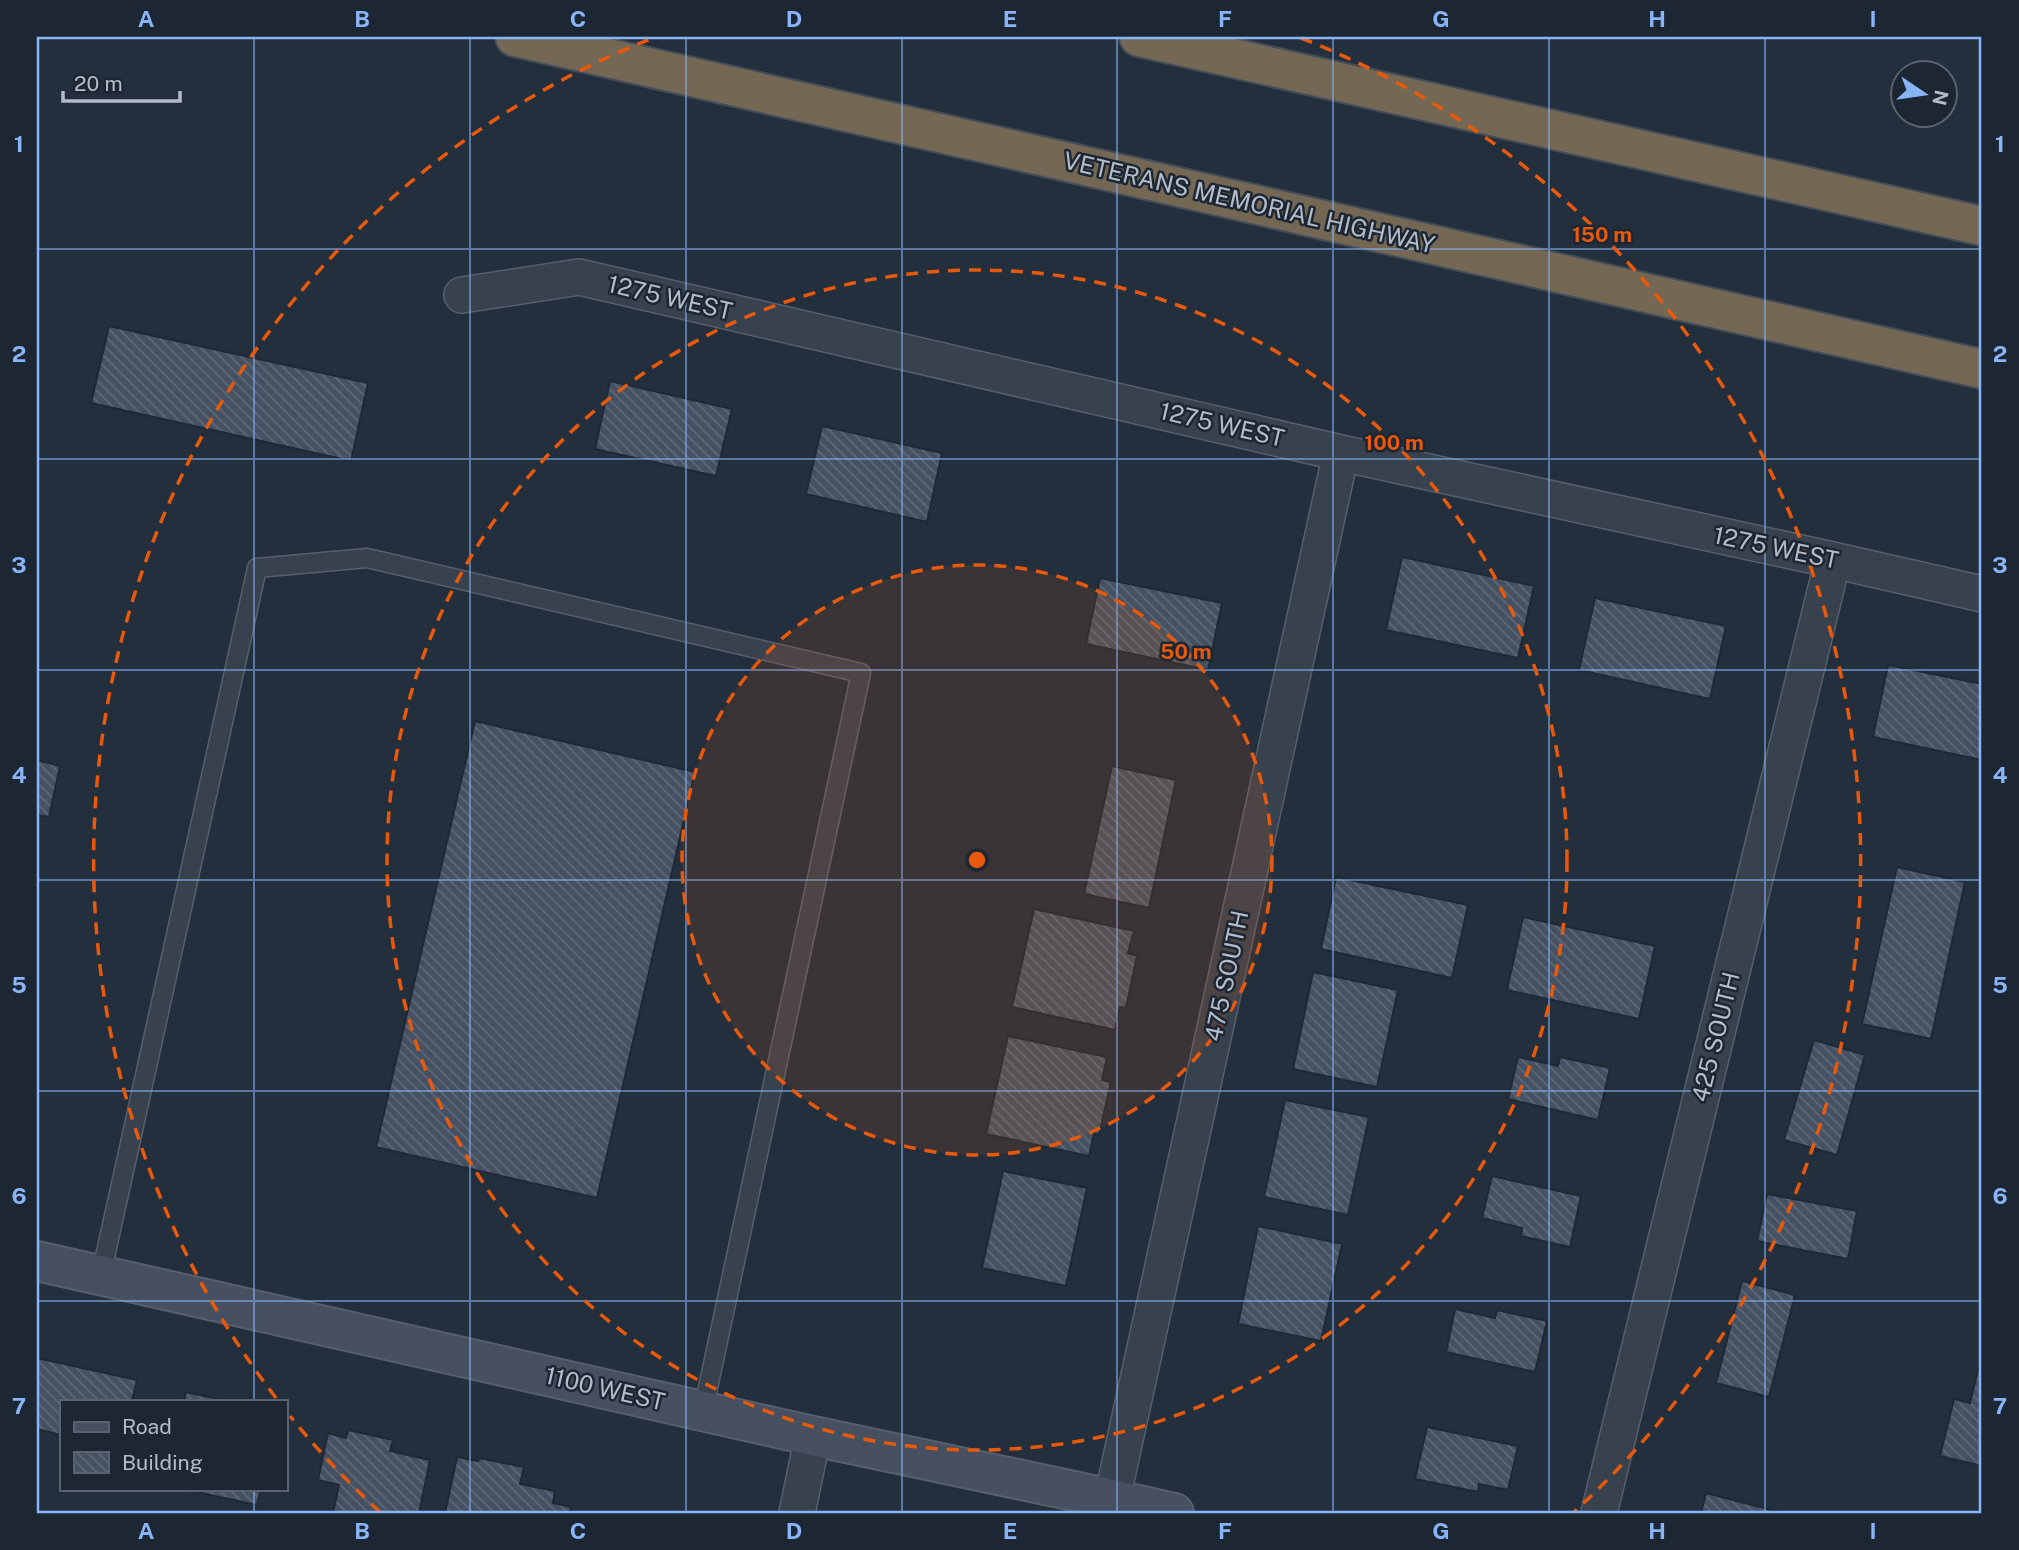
<svg xmlns="http://www.w3.org/2000/svg" width="2019" height="1550" font-family="'Public Sans',sans-serif">
<style>
.building{fill:url(#building-back-hatch);stroke:#1f2835;stroke-width:2}
.lines{fill:none;stroke-linecap:round;stroke-linejoin:round}
.lane-casing{stroke:#565f6c;stroke-width:21}
.street-casing{stroke:#565f6c;stroke-width:38}
.secondary-casing{stroke:#565f6c;stroke-width:42}
.highway-casing{stroke:#434c59;stroke-width:42}
.lane{stroke:#38414e;stroke-width:18}
.street{stroke:#38414e;stroke-width:35}
.secondary{stroke:#465061;stroke-width:38}
.highway{stroke:#746855;stroke-width:38}
.grid{fill:none;stroke:#8ab4f8;stroke-width:2;stroke-opacity:0.55}
.ring{fill:none;stroke:#e8590c;stroke-width:3.5;stroke-dasharray:12 9}
.labels{text-anchor:middle;stroke-width:5;stroke-linejoin:round;paint-order:stroke}
.street-label{font-size:24px;fill:#b4bcc9;stroke:#1d2633}
.centre{fill:#e8590c;stroke:#1d2633;stroke-width:3.5}
.ring-label{font-size:21px;text-anchor:middle;font-weight:bold;fill:#e8590c;stroke:#1d2633;stroke-width:5;stroke-linejoin:round;paint-order:stroke}
.neatline{fill:none;stroke:#8ab4f8;stroke-width:2.5}
.grid-label{font-size:23px;text-anchor:middle;font-weight:bold;fill:#8ab4f8}
</style>
<defs>
<pattern id="building-back-hatch" width="6" height="6" patternUnits="userSpaceOnUse" patternTransform="scale(1.75)"><rect width="6" height="6" fill="#455162"/><path d="M-1 5l2 2M0 0l6 6M5-1l2 2" fill="none" stroke="#5d6877"/></pattern>
</defs>
<rect width="100%" height="100%" fill="#242f3e"/>
<path class="building" d="M109,326l259,57 -17,78 -260,-58z
M610,381l122,28 -16,67 -121,-27z
M822,426l120,27 -15,69 -121,-28z
M1402,557l132,29 -16,72 -132,-28z
M1100,578l122,25 -14,67 -122,-26z
M1595,598l131,28 -16,73 -131,-29z
M1888,665l94,19v76l-109,-23z
M475,721l220,51 -98,426 -221,-51z
M37,760l23,6 -11,51 -12,-2z
M1112,766l64,14 -27,128 -65,-14z
M1897,867l68,15 -34,157 -69,-15z
M1336,877l132,28 -16,73 -131,-29z
M1034,909l100,22 -6,22 9,3 -11,52 -6,-1 -5,23 -103,-23z
M1523,917l132,29 -16,73 -132,-29z
M1313,972l85,18 -21,97 -84,-18z
M1008,1036l99,21 -5,23 9,2 -12,53 -5,-2 -5,23 -103,-22z
M1814,1040l51,15 -28,100 -53,-15z
M1518,1057l40,9 2,-9 50,11 -12,52 -90,-21z
M1285,1100l84,17 -21,98 -84,-18z
M1003,1171l84,17 -21,98 -84,-18z
M1492,1176l89,20 -11,51 -49,-11 1,-8 -40,-10z
M1767,1194l90,17 -9,48 -91,-18z
M1258,1226l84,18 -21,97 -83,-17z
M1742,1281l53,14 -26,102 -53,-14z
M1455,1309l40,9 2,-8 50,11 -12,51 -89,-20z
M37,1358l100,22 -5,21h-71v34l-24,-6z
M1980,1361h2v105l-42,-10 14,-57 16,4z
M186,1392l42,9h-44z
M1427,1427l91,19 -10,44 -29,-6 -1,8 -63,-13z
M348,1430l45,10 -3,11 40,9 -11,53h-86l6,-28 -21,-5 10,-47 18,5z
M457,1457l21,4 1,-3 45,9 -4,17 35,7 -2,12 18,4 -2,6h-124z
M182,1489h79l-4,16z
M1706,1493l77,20h-82z"/>
<g class="lines">
<g class="lane-casing">
<path id="lane" d="M101,1275l156,-707 110,-10 494,115 -158,738"/>
</g>
<g class="street-casing">
<path id="street" d="M462,295l117,-18 762,176 492,107 149,34
M1112,1499l229,-1046
M797,1513l16,-77
M1599,1513l234,-953"/>
</g>
<g class="secondary-casing">
<path id="secondary" d="M37,1261l776,175 299,63 62,14"/>
</g>
<g class="highway-casing">
<path id="highway" d="M515,37l1467,332
M1139,37l843,189"/>
</g>
<use href="#lane" class="lane"/>
<use href="#street" class="street"/>
<use href="#secondary" class="secondary"/>
<use href="#highway" class="highway"/>
</g>
<path class="grid" d="M254,37v1364M470,37v1476M686,37v1476M902,37v1476M1117,37v1476M1333,37v1476M1549,37v1476M1765,37v1476M37,249h1945M37,459h1945M37,670h1945M37,880h1945M37,1091h1945M37,1301h1945M254,1489v24"/>
<circle cx="977" cy="860" r="295" fill="#e8590c" fill-opacity=".12"/>
<g class="ring">
<circle cx="977" cy="860" r="295"/>
<circle cx="977" cy="860" r="590"/>
<path d="M380 1512A884 884 0 0 1 290 1416M276 1398A884 884 0 0 1 653 38M1301 38A884 884 0 0 1 1574 1512"/>
</g>
<g class="labels">
<g class="street-label">
<text transform="translate(1249 203) rotate(13)" y="8">VETERANS MEMORIAL HIGHWAY</text>
<text transform="translate(670 298) rotate(13)" y="8">1275 WEST</text>
<text transform="translate(1222 425) rotate(13)" y="8">1275 WEST</text>
<text transform="translate(1776 548) rotate(12)" y="8">1275 WEST</text>
<text transform="translate(1227 976) rotate(-78)" y="8">475 SOUTH</text>
<text transform="translate(1716 1037) rotate(-76)" y="8">425 SOUTH</text>
<text transform="translate(605 1389) rotate(13)" y="8">1100 WEST</text>
</g>
</g>
<circle cx="977" cy="860" r="10" class="centre"/>
<g class="ring-label">
<text x="1602" y="242">150 m</text>
<text x="1394" y="450">100 m</text>
<text x="1186" y="659">50 m</text>
</g>
<rect width="2019" height="1550" fill="none" stroke="#1d2633" stroke-width="77"/>
<rect x="60" y="1400" width="228" height="91" fill="#1d2633" stroke="#59626f" stroke-width="2"/>
<rect x="74" y="1422" width="35" height="10" fill="#465061" stroke="#59626f" stroke-width="2"/>
<text x="122" y="1434" font-size="21" fill="#b4bcc9">Road</text>
<rect x="74" y="1452" width="35" height="21" fill="url(#building-back-hatch)" stroke="#59626f" stroke-width="2"/>
<text x="122" y="1470" font-size="21" fill="#b4bcc9">Building</text>
<g transform="translate(1924 94) rotate(103)"><circle r="33" fill="#1d2633" stroke="#59626f" stroke-width="2"/>
<path d="M0-5L12 26L0 18L-12 26Z" fill="#8ab4f8"/>
<text y="-10" font-size="19" font-weight="bold" text-anchor="middle" fill="#b4bcc9">N</text>
</g>
<path d="M63 91v10h117v-10" fill="none" stroke="#b4bcc9" stroke-width="3.5"/>
<text x="74" y="91" font-size="21" fill="#b4bcc9" stroke="#1d2633" stroke-width="5" paint-order="stroke">20 m</text>
<rect x="38" y="38" width="1942" height="1474" class="neatline"/>
<g class="grid-label">
<text x="146" y="27">A</text>
<text x="362" y="27">B</text>
<text x="578" y="27">C</text>
<text x="794" y="27">D</text>
<text x="1010" y="27">E</text>
<text x="1225" y="27">F</text>
<text x="1441" y="27">G</text>
<text x="1657" y="27">H</text>
<text x="1873" y="27">I</text>
<text x="19" y="152">1</text>
<text x="2000" y="152">1</text>
<text x="19" y="362">2</text>
<text x="2000" y="362">2</text>
<text x="19" y="573">3</text>
<text x="2000" y="573">3</text>
<text x="19" y="783">4</text>
<text x="2000" y="783">4</text>
<text x="19" y="993">5</text>
<text x="2000" y="993">5</text>
<text x="19" y="1204">6</text>
<text x="2000" y="1204">6</text>
<text x="19" y="1414">7</text>
<text x="2000" y="1414">7</text>
<text x="146" y="1539">A</text>
<text x="362" y="1539">B</text>
<text x="578" y="1539">C</text>
<text x="794" y="1539">D</text>
<text x="1010" y="1539">E</text>
<text x="1225" y="1539">F</text>
<text x="1441" y="1539">G</text>
<text x="1657" y="1539">H</text>
<text x="1873" y="1539">I</text>
</g>
</svg>
